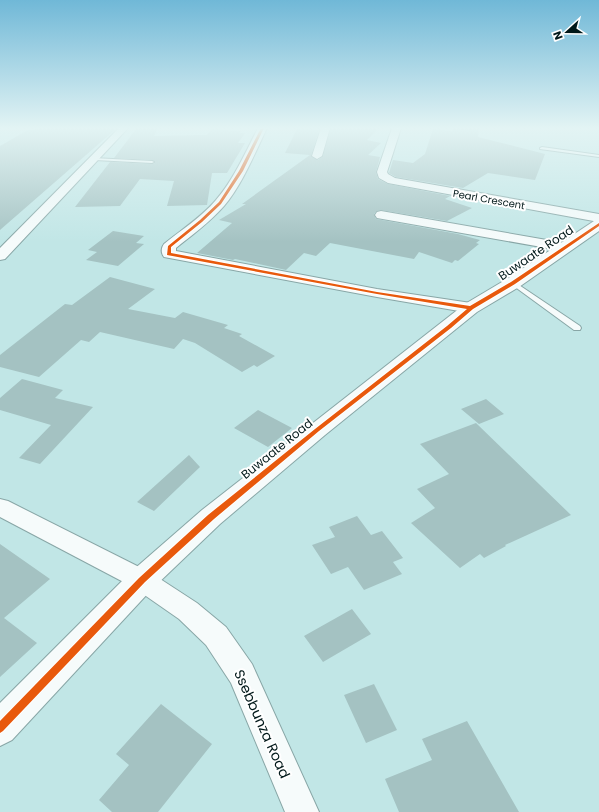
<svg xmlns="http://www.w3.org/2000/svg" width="599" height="812" font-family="Poppins,sans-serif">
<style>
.building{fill:#a4c2c2}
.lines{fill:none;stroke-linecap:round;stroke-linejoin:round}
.lane-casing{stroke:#88a6a6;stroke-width:2}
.street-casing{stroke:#88a6a6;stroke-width:2}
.secondary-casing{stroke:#88a6a6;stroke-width:2}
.lane{fill:#f6fbfb;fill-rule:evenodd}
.street{fill:#f6fbfb;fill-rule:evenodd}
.secondary{fill:#f6fbfb;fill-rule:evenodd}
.cycleway-casing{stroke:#fff;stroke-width:2}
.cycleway{fill:#e8590c;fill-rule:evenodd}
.labels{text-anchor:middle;stroke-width:4;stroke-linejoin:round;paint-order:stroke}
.far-street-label{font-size:10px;fill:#001819;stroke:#fff}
.street-label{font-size:12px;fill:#001819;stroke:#fff}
.near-street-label{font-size:14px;fill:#001819;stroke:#fff}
</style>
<rect width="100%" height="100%" fill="#c1e6e6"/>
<path class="building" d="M38,128h79l-117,102v-84l28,-16h6z
M137,128h21l-4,8 53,-1 5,-6 29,2 -1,2h5l-7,10h7l-18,30h-15l-5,32 -40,1 7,-25 -34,-2 -20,27 -45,1 35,-45 42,2 3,-1 -3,-3 -38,-2z
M331,128h48l-12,12 14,3 -13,12 12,2 -4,15 2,7 10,5 62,12 -5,3 27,9 -25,13 -66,-11 -4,1 -3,3 2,5 82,15 22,6 -4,3 3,1 -21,17 -3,-1 -3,3 -33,-11 -5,7 -84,-16 -14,13 -12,-3 -18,17 -51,-11 -2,1 -36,-7 35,-30 -13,-3 27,-16h-4l68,-49 -25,-2 12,-24 22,1 -8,26 7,4 5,-4z
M453,128h26l-1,9 67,17 -10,26 -47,-7 -25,15 -67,-11 -7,-4 4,-13 20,3 12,-9 8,-25 20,2z
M113,231l31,5 -8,7 8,1 -26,22 -32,-6 11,-8 -9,-2z
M110,277l45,12 -27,20 47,9 8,-6 45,13 -4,3 18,6 -3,2 36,20 -18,11 -3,-2 -12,7 -47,-29 -12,-4 -9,10 -74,-17 -11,10 -8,-2 -42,37 -39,-10v-12l65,-51 7,1z
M22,379l41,11 -8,8 38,9 -53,57 -21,-6 32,-33 -51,-15v-12z
M486,399l18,15 -25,10 -18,-15z
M258,410l34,18 -24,19 -34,-19z
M476,423l95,92 -66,30 1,1 -22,12 -4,-4 -20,14 -49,-45 24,-15 -18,-19 32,-15 -29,-30z
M189,455l11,12 -46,44 -17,-9z
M357,516l14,19 11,-4 21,27 -10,4 9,12 -38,16 -16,-23 -17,7 -19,-29 23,-8 -6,-10z
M0,544l50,35 -46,39 33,25 -37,34z
M352,609l19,25 -48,28 -19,-26z
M374,684l23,46 -31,13 -22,-48z
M161,704l51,40 -54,68h-46l-13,-12 30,-35 -13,-11z
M467,721l52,91h-120l-14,-33 47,-19 -10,-21z"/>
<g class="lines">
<g class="lane-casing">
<path id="lane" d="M542,147l57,8v2l-59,-8v-1z
M93,158l59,3 2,1 -2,1 -57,-3h-2z
M513,281l67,45 1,2 -1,2h-6l-63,-46v-2z"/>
</g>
<g class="street-casing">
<path id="street" d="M119,128h9l-123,131 -5,1v-12z
M258,128h9c-12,25 -25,57 -43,78 -14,16 -32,29 -48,42v3l201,38 94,14 5,2 3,3 -3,3 -5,2 -94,-16 -213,-40c-3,-4 -3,-9 0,-13 17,-14 38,-27 52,-44 18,-21 29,-47 42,-72z
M321,128h9l-8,28 -5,3 -5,-3z
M392,128h9l-14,44 1,2 7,4 204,36v8l-211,-39 -9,-5 -2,-6z
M381,211l183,32 5,1 2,3 -2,3 -5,1 -187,-33 -2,-3 2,-3z
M0,499l8,2 143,72 46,30 29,24 26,37 67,148h-34l-54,-129 -25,-38 -27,-26 -46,-32 -133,-70z"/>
</g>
<g class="secondary-casing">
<path id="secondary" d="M599,220v11l-80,56 -42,25 -152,123 -105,89 -68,65 -140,151 -12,6v-43l132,-132 70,-61 263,-206 42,-25 87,-58z"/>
</g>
<use href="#lane" class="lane"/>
<use href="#street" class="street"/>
<use href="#secondary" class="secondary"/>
<g class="cycleway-casing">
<path id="cycleway" d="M261,128h3l-21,43 -22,33 -19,18 -31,25v6l206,39 93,14 41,-24 88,-59v3l-84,58 -42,25 -22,19 -132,103 -105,88 -69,63 -142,149 -3,2v-12l139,-143 69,-63 107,-86 132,-103 20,-17 -90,-15 -210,-39 1,-9 32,-26 19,-18 20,-31z"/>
</g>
<use href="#cycleway" class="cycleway"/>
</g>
<linearGradient id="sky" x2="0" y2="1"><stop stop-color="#70b8d7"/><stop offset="0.53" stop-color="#e3f4f4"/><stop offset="1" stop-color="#e3f4f4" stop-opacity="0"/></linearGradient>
<rect width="599" height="242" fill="url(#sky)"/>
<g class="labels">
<g class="far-street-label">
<text transform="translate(489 199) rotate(10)" y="4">Pearl Crescent</text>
</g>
<g class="street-label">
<text transform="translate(536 253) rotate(-34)" y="4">Buwaate Road</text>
<text transform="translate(277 449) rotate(-39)" y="4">Buwaate Road</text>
</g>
<g class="near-street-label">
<text transform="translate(262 724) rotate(66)" y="5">Ssebbunza Road</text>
</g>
</g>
<g transform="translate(567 32) rotate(249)" stroke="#ffffff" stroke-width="3" paint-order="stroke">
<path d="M0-3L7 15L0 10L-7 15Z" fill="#001819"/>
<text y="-6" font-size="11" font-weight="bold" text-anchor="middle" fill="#001819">N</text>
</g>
</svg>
